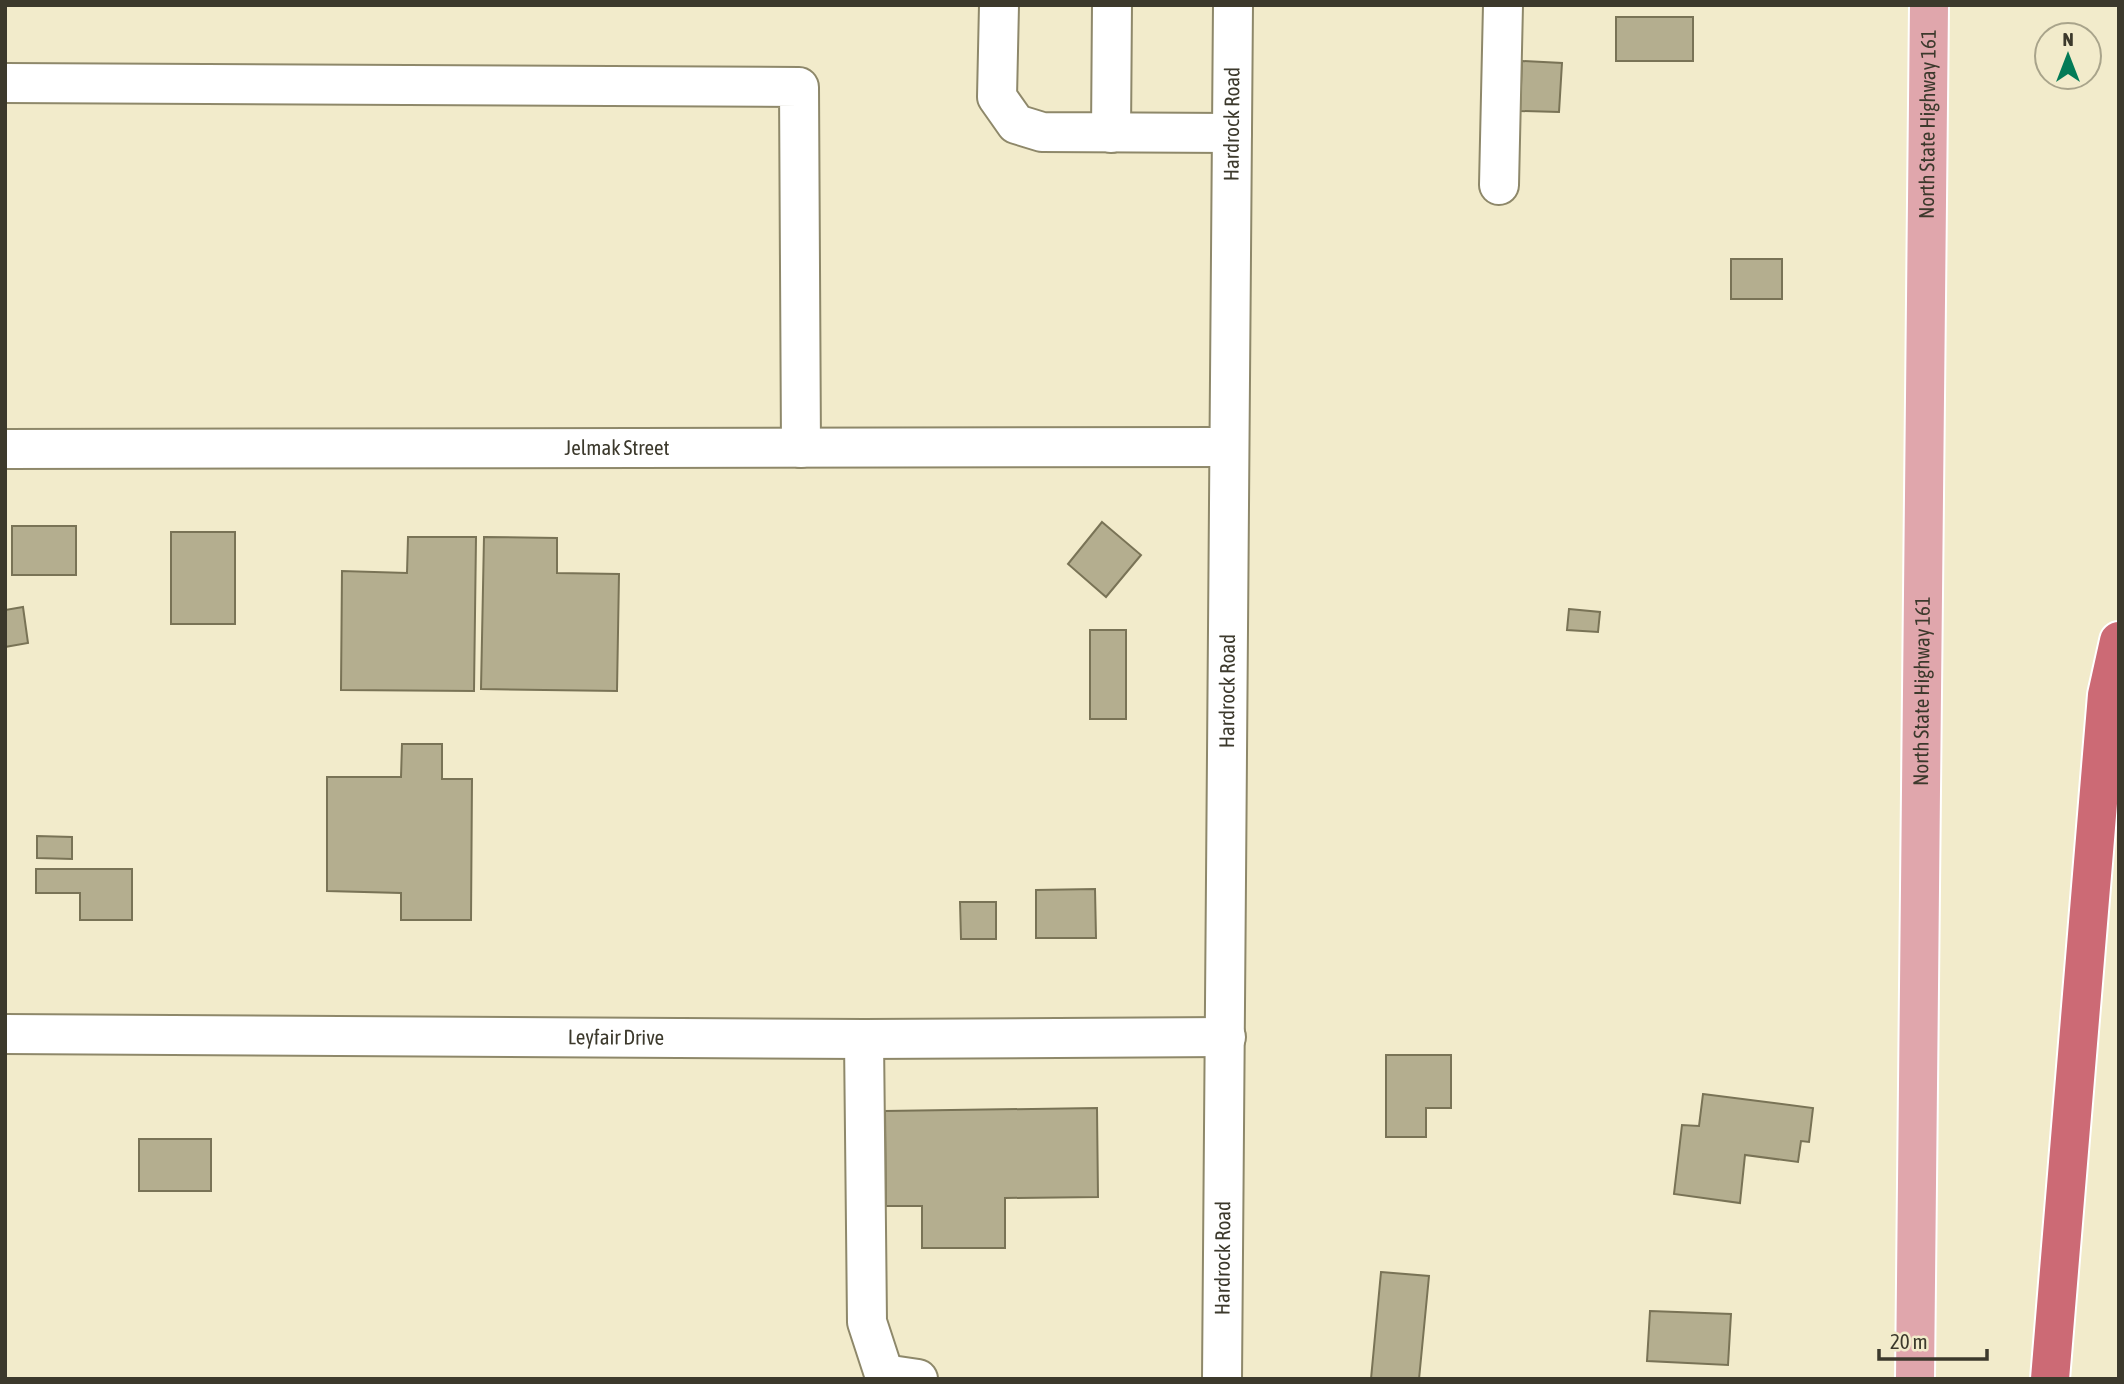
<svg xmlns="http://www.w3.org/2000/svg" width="2124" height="1384" font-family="'Asap Condensed',sans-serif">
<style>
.building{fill:#b4ae8f;stroke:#797356;stroke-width:2}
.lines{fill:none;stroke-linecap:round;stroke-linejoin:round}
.minor-casing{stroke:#8e886a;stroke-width:42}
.major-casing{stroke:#fff;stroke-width:42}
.highway-casing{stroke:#fff;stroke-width:42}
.minor{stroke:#fff;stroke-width:38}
.major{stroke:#e0a6ac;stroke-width:38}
.highway{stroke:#cc6a75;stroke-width:38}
.labels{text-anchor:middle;stroke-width:7;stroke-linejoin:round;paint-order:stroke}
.street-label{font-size:21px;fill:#3c392c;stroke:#f2ebcb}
</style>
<rect width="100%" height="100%" fill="#f2ebcb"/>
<path class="building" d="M1616,17h77v44h-77z
M1522,61l40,2 -3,49 -39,-1z
M1731,259h51v40h-51z
M1102,522l39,33 -35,42 -38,-33z
M12,526h64v49h-64z
M171,532h64v92h-64z
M408,537h68l-2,154 -133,-1 1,-119 65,2z
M484,537l73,1v35l62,1 -2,117 -136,-2z
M23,607l5,36 -23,4v-37z
M1569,609l31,3 -2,20 -31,-2z
M1090,630h36v89h-36z
M402,744h40v35h30l-1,141h-70v-27l-74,-2v-114h74z
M37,836l35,1v22l-35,-1z
M36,869h96v51h-52v-27h-44z
M1095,889l1,49h-60v-48z
M960,902h36v37h-35z
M1386,1055h65v53h-25v29h-40z
M1703,1094l110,14 -4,34 -8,-1 -3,21 -53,-7 -5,48 -66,-9 8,-69 17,1z
M1097,1108l1,89 -93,1v50h-83v-42h-36l-1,-95z
M139,1139h72v52h-72z
M1381,1272l48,4 -10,103h-48z
M1650,1311l81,3 -3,51 -81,-4z"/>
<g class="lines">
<g class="minor-casing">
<g id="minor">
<path d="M999,5l-2,92 19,27 26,8 190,1"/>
<path d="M5,83l794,4 2,361"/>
<path d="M1111,133l1,-128"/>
<path d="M1499,185l4,-180"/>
<path id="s1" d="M5,449l1224,-2"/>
<path id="s2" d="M5,1034l859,5 362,-2"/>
<path d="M864,1039l3,283 17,52 34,5"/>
<path id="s3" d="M1222,1379l11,-1374"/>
</g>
</g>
<g class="major-casing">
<g id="major">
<path id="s4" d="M1915,1379l14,-1374"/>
</g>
</g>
<g class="highway-casing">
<path id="highway" d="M2050,1379l57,-684 12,-54"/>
</g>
<use href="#minor" class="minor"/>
<use href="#major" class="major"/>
<use href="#highway" class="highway"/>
</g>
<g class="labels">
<g class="street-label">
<text dy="7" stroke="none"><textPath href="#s3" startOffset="1255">Hardrock Road</textPath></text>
<text dy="7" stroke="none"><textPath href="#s4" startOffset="1255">North State Highway 161</textPath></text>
<text dy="7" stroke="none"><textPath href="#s1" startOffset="612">Jelmak Street</textPath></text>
<text dy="7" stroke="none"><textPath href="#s3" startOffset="688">Hardrock Road</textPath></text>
<text dy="7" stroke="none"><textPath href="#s4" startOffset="688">North State Highway 161</textPath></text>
<text dy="7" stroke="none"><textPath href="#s2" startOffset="611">Leyfair Drive</textPath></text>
<text dy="7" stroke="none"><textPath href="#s3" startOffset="121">Hardrock Road</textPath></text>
</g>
</g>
<rect width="2124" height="1384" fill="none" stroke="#3c392c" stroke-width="14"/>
<g transform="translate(2068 56)"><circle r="33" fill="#f2ebcb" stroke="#a9a48b" stroke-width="2"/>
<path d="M0-5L12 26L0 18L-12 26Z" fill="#037b57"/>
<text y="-10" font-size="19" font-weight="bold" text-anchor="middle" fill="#3c392c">N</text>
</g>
<path d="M1879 1349v10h108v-10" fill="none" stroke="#3c392c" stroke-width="3.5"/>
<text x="1890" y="1349" font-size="21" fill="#3c392c" stroke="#f2ebcb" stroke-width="5" paint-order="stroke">20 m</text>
</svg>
